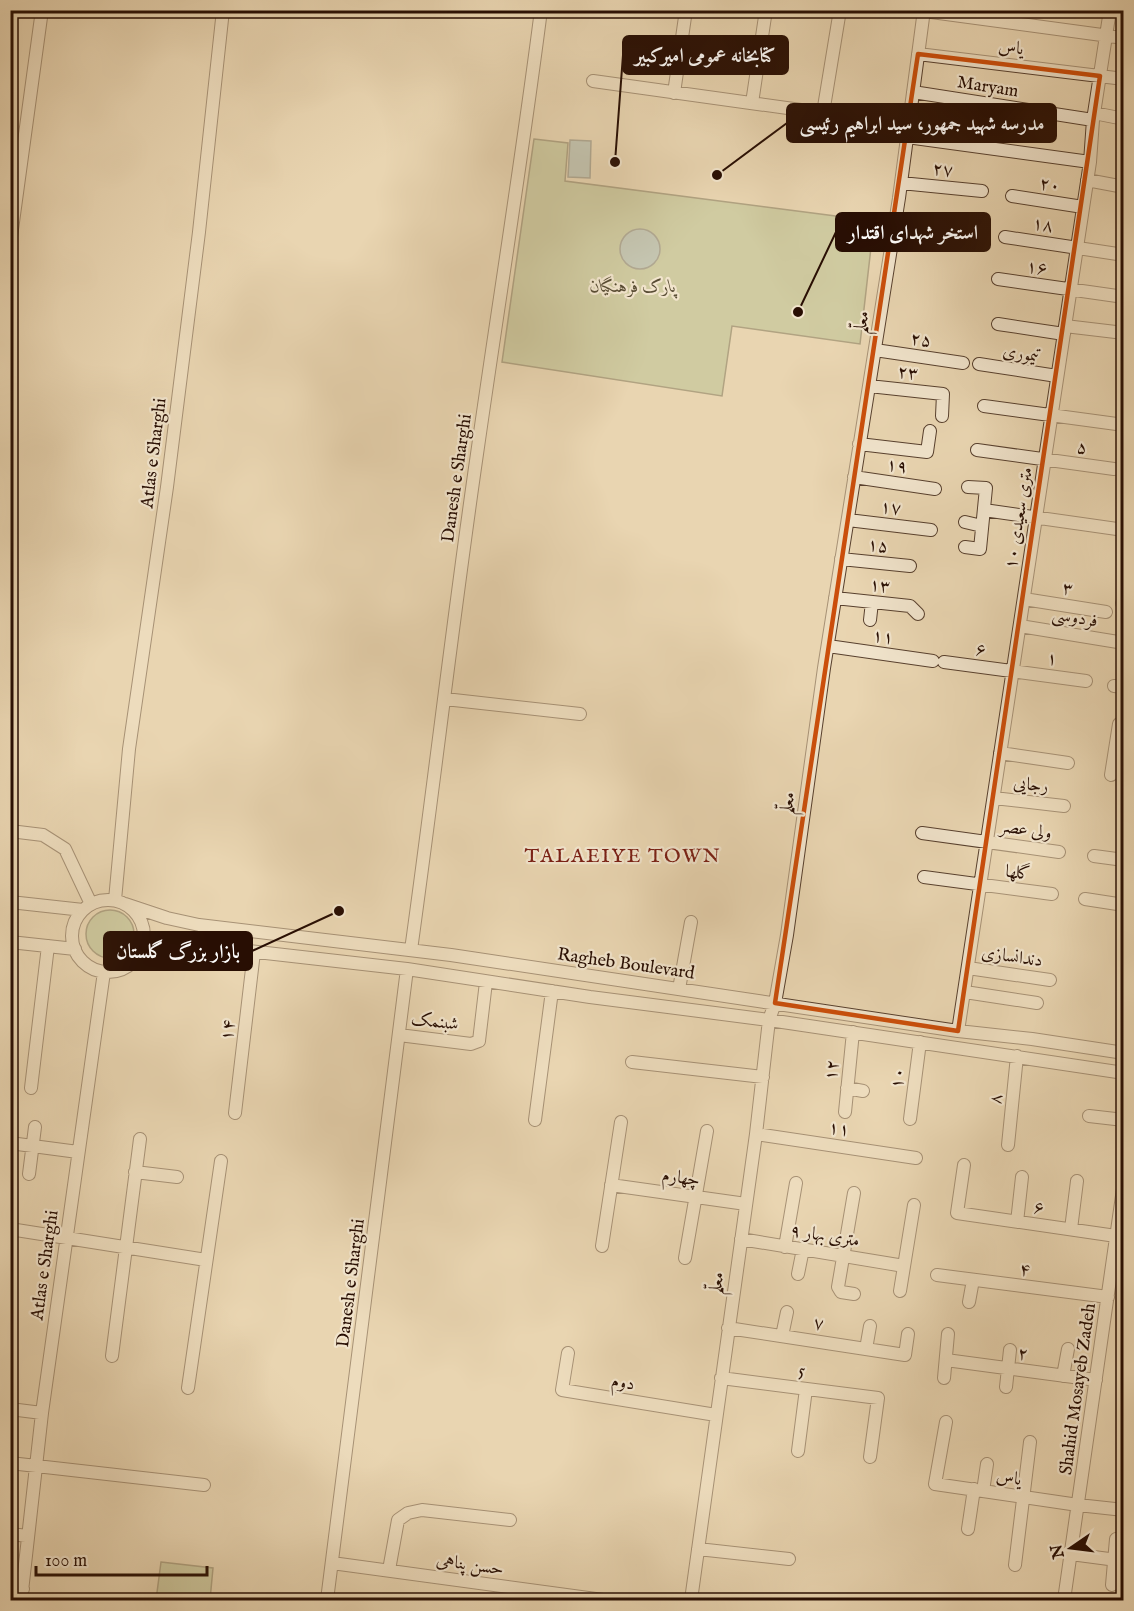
<svg xmlns="http://www.w3.org/2000/svg" width="1134" height="1611" font-family="'IM FELL English',Amiri,serif">
<style>
.green{fill:#b2be8f;stroke:#6d6649;stroke-width:1.5}
.water{fill:#9cb6b6;stroke:#6e736e;stroke-width:1.5}
.lines{fill:none;stroke-linecap:round;stroke-linejoin:round}
.minor-casing{stroke:#58402e;stroke-width:14}
.minor{stroke:#f1e4cc;stroke-width:12}
.marked{fill:none;stroke:#cb4e0b;stroke-width:4.5;stroke-linejoin:round}
.labels{text-anchor:middle;stroke-width:4.5;stroke-linejoin:round;paint-order:stroke}
.street-label{font-size:18px;fill:#280e03;stroke:#f1e4cc}
.park-label{font-size:18px;font-style:italic;fill:#584c34;stroke:#f1e4cc}
.neighbourhood-label{font-size:20px;letter-spacing:1.5px;fill:#7a1f14;stroke:#f1e4cc}
.leader{fill:none;stroke:#280e03;stroke-width:2}
.callout-dot{fill:#280e03;stroke:#f1e4cc;stroke-width:2}
.callout{fill:#280e03;stroke:#280e03;stroke-width:2}
.callout-label{font-size:20px;text-anchor:middle;font-weight:bold;fill:#fff}
</style>
<rect width="100%" height="100%" fill="#e9d5b1"/>
<filter id="stains"><feTurbulence type="fractalNoise" baseFrequency=".00333" numOctaves="4"/><feColorMatrix values="0 0 0 0 .2 0 0 0 0 .09 0 0 0 0 .02 0 0 0 .5 -.17"/></filter>
<radialGradient id="worn" r=".72"><stop offset=".6" stop-color="#630" stop-opacity="0"/><stop offset="1" stop-color="#630" stop-opacity=".3"/></radialGradient>
<path class="green" d="M534,139l34,4 -3,38 309,40 -14,123 -128,-18 -10,70 -220,-34z
M86 934a24 24 0 1 1 48 0a24 24 0 1 1-48 0Z
M161,1562l52,6 -3,32h-54z"/>
<path class="water" d="M570,140l21,1 -1,37 -22,-1z
M620 249a20 20 0 1 1 40 0a20 20 0 1 1-40 0Z"/>
<g class="lines">
<g class="minor-casing">
<path id="minor" d="M924,11l200,27
M918,54l206,25
M593,81l280,39
M913,92l180,28
M674,93l12,-83
M752,103l14,-93
M823,113l17,-103
M1094,113l30,6
M907,137l183,25
M1087,180l37,7
M901,183l81,8
M1012,196l71,11
M1005,237l119,18
M10,244l32,-234
M998,279l126,18
M998,324l66,10
M1065,326l59,7
M875,350l88,13
M979,364l78,12
M869,386l74,8 -1,22
M984,406l140,19
M859,444l68,8 3,-21
M977,450l137,19
M854,477l81,12
M984,510l140,20
M848,520l83,10
M965,522l17,4
M965,547l15,2 6,-61 -18,-1
M841,559l69,7
M835,598l75,8 8,8
M1024,599l82,13
M1122,603h2
M870,620l2,-18
M1020,626l104,17
M828,646l105,15
M944,662l142,19
M1114,686l10,1
M445,699l135,15
M1000,753l68,10
M1111,775l8,-51
M994,798l70,8
M10,831l33,4 22,14 26,55
M922,833l137,19
M1094,856l30,4
M924,877l128,17
M1085,899l39,6
M115,900l14,-151 38,-262 32,-255 24,-222
M72 936a36 36 0 1 1 72 0a36 36 0 1 1-72 0Z
M10,902l73,8
M125,904l42,14 32,7 252,30 507,76 74,8 92,14
M10,942l65,7
M411,950c23,-165 42,-331 66,-496 21,-148 45,-295 64,-444
M138,957l18,-11 22,-3 229,26 183,28 179,23 355,53
M968,968l82,12
M679,989l12,-67
M965,992l72,11
M958,1031l132,-869 3,-42 17,-110
M399,1035l72,9 8,-3 7,-59
M632,1062l131,15
M31,1088l17,-142
M847,1088l16,3
M845,1112l8,-80
M235,1113l19,-161
M1089,1116l35,4
M910,1119l10,-77
M535,1120l17,-129
M756,1134l160,24
M10,1143l68,9
M1008,1145l9,-89
M964,1165l-7,48 159,23
M135,1172l42,5
M29,1174l6,-47
M611,1185l135,19
M854,1193l-16,94 3,5 13,2
M1017,1222l5,-45
M10,1229l196,31
M1071,1229l6,-48
M741,1239l163,27
M602,1246l19,-124
M785,1247l11,-64
M685,1258l22,-127
M798,1274l5,-25
M937,1275l171,22
M900,1291l14,-86
M969,1302l4,-22
M728,1328l177,27 3,-21
M782,1336l5,-24
M866,1349l4,-23
M568,1353l-6,37 154,25
M112,1356l28,-217
M946,1360l150,20
M1063,1376l5,-27
M721,1378l157,20 -8,59
M944,1378l4,-44
M1006,1387l4,-37
M188,1388l33,-227
M10,1409l32,4
M946,1422l-11,62 143,21 46,5
M798,1451l8,-62
M10,1463l194,22
M983,1491l4,-27
M968,1529l6,-40
M10,1534l18,2
M698,1549l91,10
M1071,1554l53,7
M332,1563l271,37
M1015,1565l15,-123
M389,1570l9,-50 10,-7 14,-3 88,10
M1112,1585l4,-46
M10,1588l13,1
M21,1600l21,-187 62,-441
M327,1600l80,-631
M691,1600l65,-466 13,-114 6,-17 12,-68 37,-267 75,-470 25,-188
M1064,1600l60,-418"/>
</g>
<use href="#minor" class="minor"/>
</g>
<path d="M0 0H1134V1611H0ZM918,54l182,22 -142,955 -183,-28z" fill="#e9d5b1" fill-opacity=".55" fill-rule="evenodd"/>
<path class="marked" d="M918,54l182,22 -142,955 -183,-28z"/>
<g class="labels">
<g class="street-label">
<text transform="translate(1011 47) rotate(7)" y="6">یاس</text>
<text transform="translate(988 86) rotate(9)" y="6">Maryam</text>
<text transform="translate(943 169) rotate(6)" y="6">۲۷</text>
<text transform="translate(1050 184) rotate(9)" y="6">۲۰</text>
<text transform="translate(1043 224) rotate(9)" y="6">۱۸</text>
<text transform="translate(1037 267) rotate(8)" y="6">۱۶</text>
<text transform="translate(861 322) rotate(-81)" y="6">معلّم</text>
<text transform="translate(921 339) rotate(8)" y="6">۲۵</text>
<text transform="translate(1021 353) rotate(9)" y="6">تیموری</text>
<text transform="translate(908 372) rotate(6)" y="6">۲۳</text>
<text transform="translate(1082 447) rotate(8)" y="6">۵</text>
<text transform="translate(153 453) rotate(-83)" y="6">Atlas e Sharghi</text>
<text transform="translate(897 465) rotate(8)" y="6">۱۹</text>
<text transform="translate(456 478) rotate(-82)" y="6">Danesh e Sharghi</text>
<text transform="translate(891 507) rotate(7)" y="6">۱۷</text>
<text transform="translate(1018 518) rotate(-81)" y="6">۱۰ متری سعیدی</text>
<text transform="translate(878 545) rotate(6)" y="6">۱۵</text>
<text transform="translate(880 585) rotate(6)" y="6">۱۳</text>
<text transform="translate(1068 588) rotate(9)" y="6">۳</text>
<text transform="translate(1075 617) rotate(9)" y="6">فردوسی</text>
<text transform="translate(883 636) rotate(8)" y="6">۱۱</text>
<text transform="translate(981 649) rotate(7)" y="6">۶</text>
<text transform="translate(1052 658) rotate(8)" y="6">۱</text>
<text transform="translate(1031 784) rotate(6)" y="6">رجایی</text>
<text transform="translate(787 803) rotate(-82)" y="6">معلّم</text>
<text transform="translate(1026 829) rotate(8)" y="6">ولی عصر</text>
<text transform="translate(1018 872) rotate(7)" y="6">گلها</text>
<text transform="translate(1012 956) rotate(8)" y="6">دندانسازی</text>
<text transform="translate(626 963) rotate(8)" y="6">Ragheb Boulevard</text>
<text transform="translate(435 1021) rotate(7)" y="6">شبنمک</text>
<text transform="translate(227 1030) rotate(-83)" y="6">۱۴</text>
<text transform="translate(831 1070) rotate(-84)" y="6">۱۲</text>
<text transform="translate(897 1078) rotate(-83)" y="6">۱۰</text>
<text transform="translate(995 1099) rotate(-84)" y="6">۸</text>
<text transform="translate(839 1128) rotate(8)" y="6">۱۱</text>
<text transform="translate(681 1177) rotate(8)" y="6">چهارم</text>
<text transform="translate(1039 1207) rotate(8)" y="6">۶</text>
<text transform="translate(825 1235) rotate(9)" y="6">۹ متری بهار</text>
<text transform="translate(44 1265) rotate(-82)" y="6">Atlas e Sharghi</text>
<text transform="translate(1025 1269) rotate(7)" y="6">۴</text>
<text transform="translate(350 1283) rotate(-83)" y="6">Danesh e Sharghi</text>
<text transform="translate(716 1283) rotate(-82)" y="6">معلّم</text>
<text transform="translate(819 1323) rotate(9)" y="6">۷</text>
<text transform="translate(1023 1353) rotate(8)" y="6">۲</text>
<text transform="translate(802 1370) rotate(7)" y="6">5</text>
<text transform="translate(623 1382) rotate(9)" y="6">دوم</text>
<text transform="translate(1077 1389) rotate(-82)" y="6">Shahid Mosayeb Zadeh</text>
<text transform="translate(1009 1477) rotate(9)" y="6">یاس</text>
<text transform="translate(470 1564) rotate(8)" y="6">حسن پناهی</text>
</g>
<g class="park-label">
<text x="633" y="292">پارک فرهنگیان</text>
</g>
<g class="neighbourhood-label">
<text x="623" y="862">TALAEIYE TOWN</text>
</g>
</g>
<path class="leader" d="M615 162L623 55M717 175L787 123M798 312L836 232M339 911L252 951"/>
<g class="callout-dot">
<circle cx="615" cy="162" r="6"/>
<circle cx="717" cy="175" r="6"/>
<circle cx="798" cy="312" r="6"/>
<circle cx="339" cy="911" r="6"/>
</g>
<g class="callout">
<rect x="623" y="36" width="165" height="38" rx="6"/>
<rect x="787" y="104" width="269" height="38" rx="6"/>
<rect x="836" y="213" width="154" height="38" rx="6"/>
<rect x="104" y="932" width="148" height="38" rx="6"/>
</g>
<g class="callout-label">
<text x="705" y="62">کتابخانه عمومی امیرکبیر</text>
<text x="922" y="130">مدرسه شهید جمهور، سید ابراهیم رئیسی</text>
<text x="913" y="239">استخر شهدای اقتدار</text>
<text x="178" y="958">بازار بزرگ گلستان</text>
</g>
<rect width="1134" height="1611" fill="none" stroke="#e9d5b1" stroke-width="36"/>
<rect x="12" y="12" width="1110" height="1587" fill="none" stroke="#280e03" stroke-width="3"/>
<rect x="18" y="18" width="1098" height="1575" fill="none" stroke="#280e03" stroke-width="1.5"/>
<g transform="translate(1071 1548) rotate(256)" stroke="#f1e4cc" stroke-width="4.5" paint-order="stroke">
<path d="M0-4.5L10 22L0 15L-10 22Z" fill="#280e03"/>
<text y="-9" font-size="16" font-weight="bold" text-anchor="middle" fill="#280e03">N</text>
</g>
<path d="M36 1566v9h171v-9" fill="none" stroke="#280e03" stroke-width="3"/>
<text x="45" y="1566" font-size="18" fill="#280e03" stroke="#f1e4cc" stroke-width="4.5" paint-order="stroke">100 m</text>
<rect width="100%" height="100%" filter="url(#stains)"/>
<rect width="100%" height="100%" fill="url(#worn)"/>
</svg>
